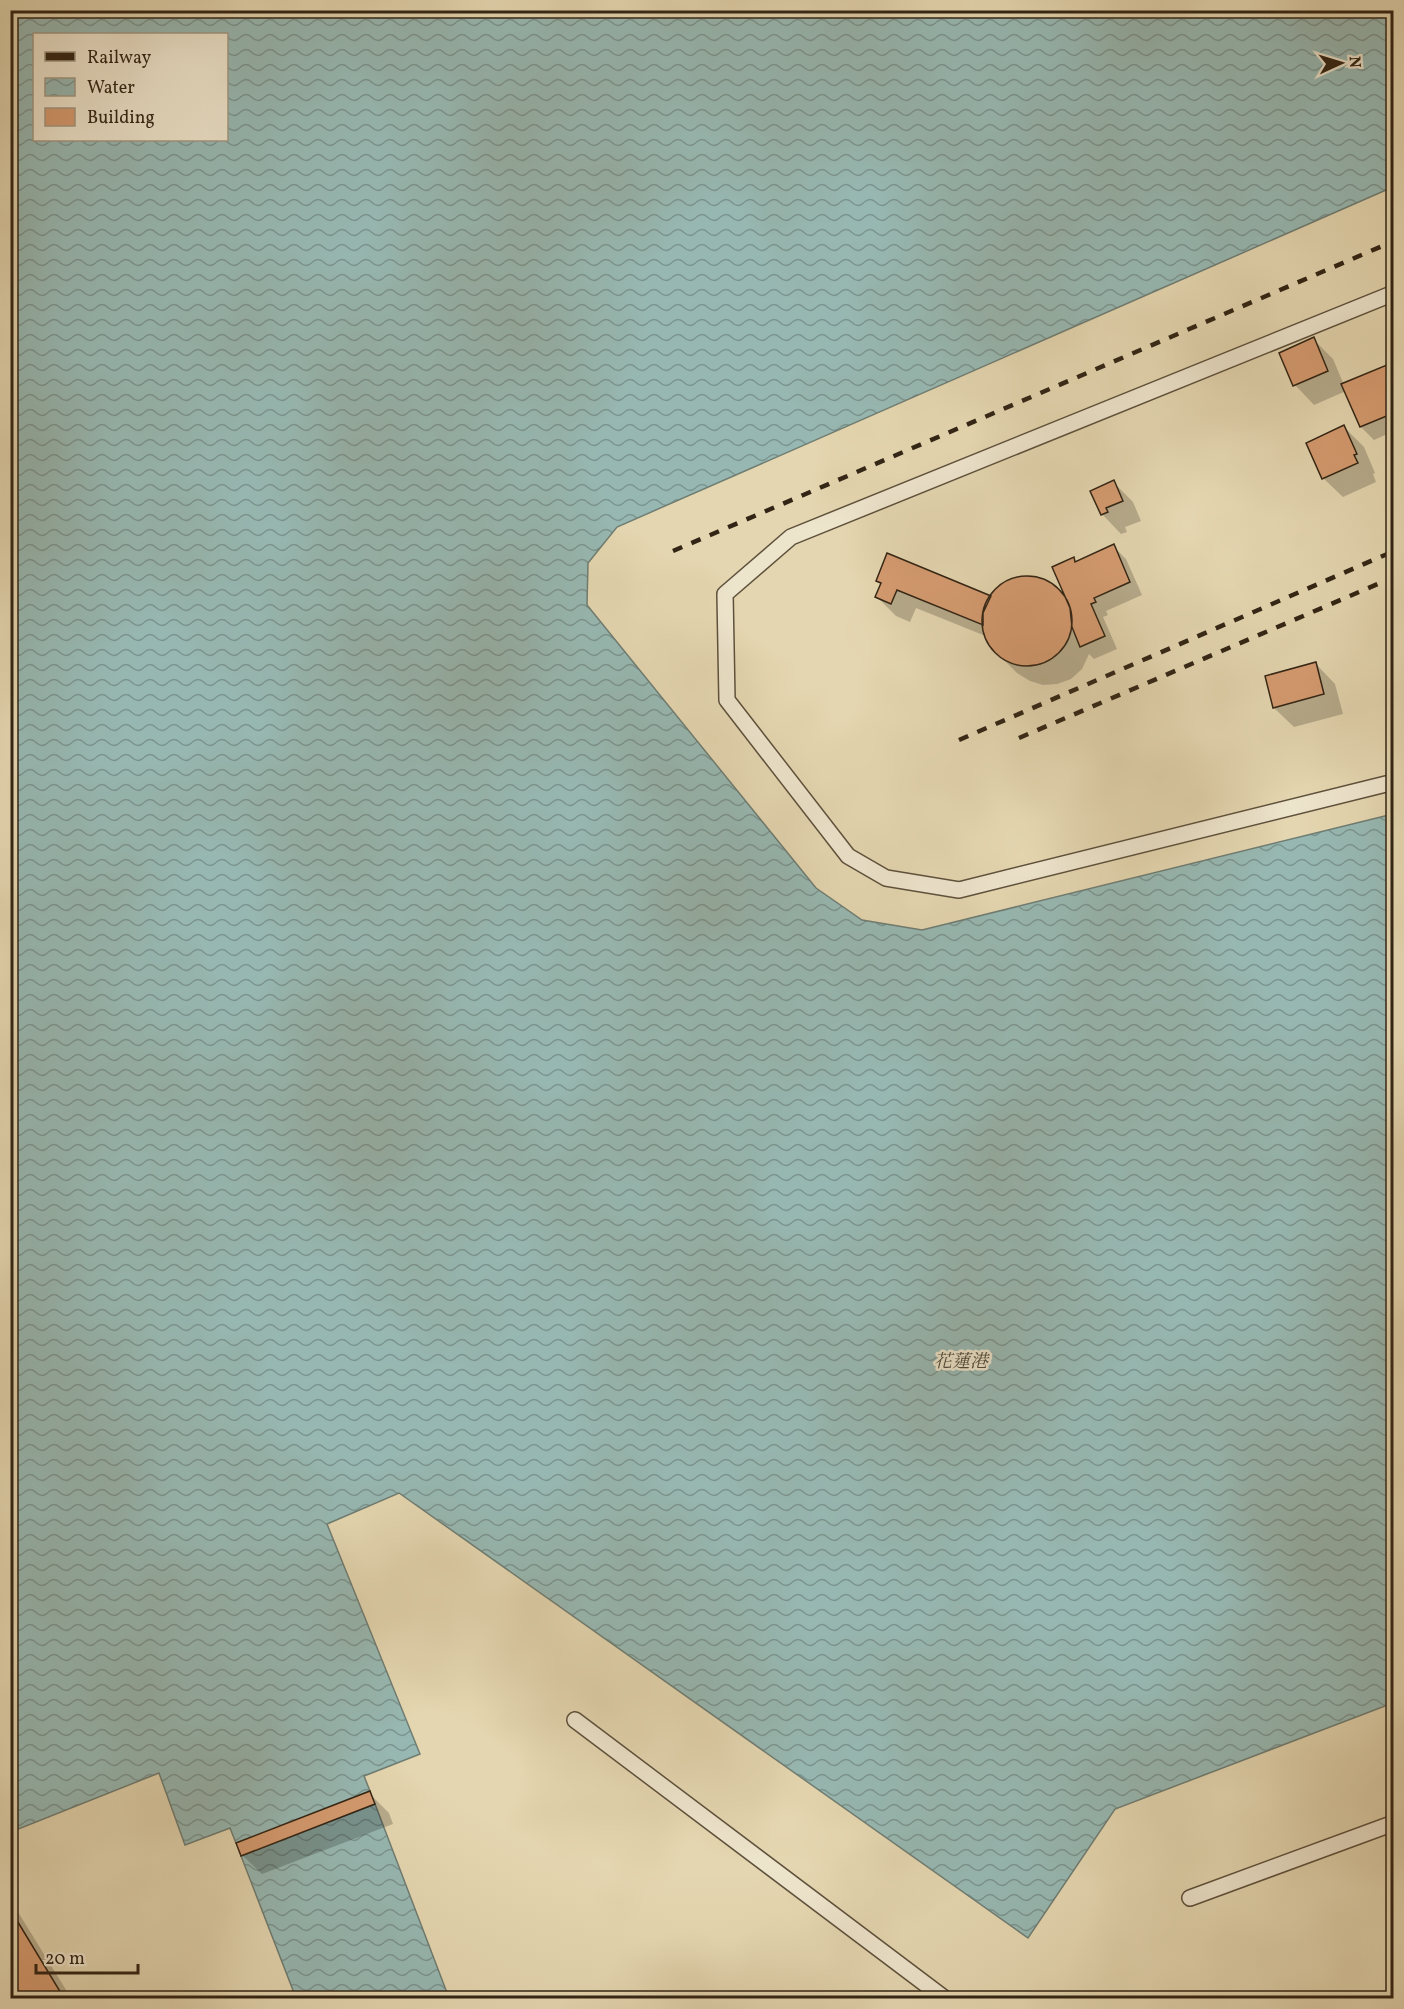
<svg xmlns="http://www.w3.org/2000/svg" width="1404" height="2009" font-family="Vollkorn,'Noto Serif TC',serif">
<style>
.water{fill:url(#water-waves);stroke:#6f7d73;stroke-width:1.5;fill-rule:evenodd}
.shadow{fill:#0003}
.building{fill:#d59b70;stroke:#322515;stroke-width:1.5}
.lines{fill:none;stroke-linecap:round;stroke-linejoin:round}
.lane-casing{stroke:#5e513c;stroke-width:18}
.lane{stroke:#ede4cc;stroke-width:15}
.rail{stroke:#322515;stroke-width:4.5;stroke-dasharray:10 10;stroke-linecap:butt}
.labels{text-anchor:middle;stroke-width:5;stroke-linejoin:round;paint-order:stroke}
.water-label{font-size:18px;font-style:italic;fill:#4b4a3c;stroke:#ede4cc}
</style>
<defs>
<pattern id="water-waves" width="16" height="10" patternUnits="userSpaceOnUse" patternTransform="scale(1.5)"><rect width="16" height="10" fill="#97b8b2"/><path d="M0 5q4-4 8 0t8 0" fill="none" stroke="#7c9590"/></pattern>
</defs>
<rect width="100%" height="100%" fill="#e4d6b0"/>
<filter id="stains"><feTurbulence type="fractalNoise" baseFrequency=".00333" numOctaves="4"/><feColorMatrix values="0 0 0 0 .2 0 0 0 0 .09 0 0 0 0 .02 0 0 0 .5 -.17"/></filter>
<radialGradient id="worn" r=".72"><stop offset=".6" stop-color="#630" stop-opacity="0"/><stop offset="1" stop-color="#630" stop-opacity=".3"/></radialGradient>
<path class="water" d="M11,11h1382v176l-776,340 -29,36 -1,42 229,283 46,32 60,10 471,-116v889l-278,106 -87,129 -629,-445 -72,31 93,230 -56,22 6,15 -134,52 -6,-15 -45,17 -26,-72 -148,59zM34,34h192v106h-192z
M375,1804l74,194h-153l-55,-142z"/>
<path class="shadow" d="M1313,339l20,20 11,26 50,-22v68l-20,9 -13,-13 -15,-36 -32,14 -19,-20z
M1344,427l20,20 11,26 -2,1 3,8 -33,15 -20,-19z
M1113,482l20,20 8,19 -16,6 2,5 -6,2 -19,-20z
M1113,546l13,13 16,36 -36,16 2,4 -5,2 14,32 -23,10 -5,-5 -7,15 -11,10 -14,5 -14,1 -13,-4 -13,-8 -20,-20 -9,-16 -72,-29 -6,14 -14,-6 -19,-19 5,-12 -5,-4 10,-26 104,43 8,-10 12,-7 14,-4 14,2 13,6 18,18 3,-44 4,3z
M1316,664l19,20 8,30 -49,13 -20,-19z
M369,1793l20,20 4,11 -131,50 -20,-19z
M10,1899l61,99h-61z"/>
<path class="building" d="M1314,337l14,34 -35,15 -14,-33z
M1394,362v51l-34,14 -19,-43z
M1344,425l13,29 -3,1 4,8 -36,16 -16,-36z
M1114,480l9,21 -17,7 2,4 -7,3 -11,-24z
M1114,544l16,38 -36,16 2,4 -5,2 14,32 -25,11 -8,-20 -2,-19 -18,-41 22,-10 1,5z
M887,553l104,43 -8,17v12l-86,-35 -6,14 -16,-7 6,-14 -5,-2z
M982 621a45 45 0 1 1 90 0a45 45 0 1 1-90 0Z
M1316,662l8,32 -51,14 -8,-32z
M370,1791l5,13 -134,52 -5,-13z
M10,1909l54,89h-54z"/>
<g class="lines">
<g class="lane-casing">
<path id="lane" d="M1394,293l-603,244 -66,57 2,106 121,156 38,22 73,12 435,-108
M575,1720l369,278
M1190,1898l204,-75"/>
</g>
<use href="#lane" class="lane"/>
<path class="rail" d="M673,551l721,-310
M1019,738l375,-161
M959,740l435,-189"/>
</g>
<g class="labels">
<g class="water-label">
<text x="961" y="1367">花蓮港</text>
</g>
</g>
<rect width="1404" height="2009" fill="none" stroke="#e4d6b0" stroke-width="36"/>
<rect x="12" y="12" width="1380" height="1985" fill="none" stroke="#322515" stroke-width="3"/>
<rect x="18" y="18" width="1368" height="1973" fill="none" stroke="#322515" stroke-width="1.5"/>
<rect x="33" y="33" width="195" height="108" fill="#ede4cc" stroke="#a29883" stroke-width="1.5"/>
<rect x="45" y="52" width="30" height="9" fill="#322515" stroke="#a29883" stroke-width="1.5"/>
<text x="87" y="63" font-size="18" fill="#322515">Railway</text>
<rect x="45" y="78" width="30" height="18" fill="url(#water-waves)" stroke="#a29883" stroke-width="1.5"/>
<text x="87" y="93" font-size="18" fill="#322515">Water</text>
<rect x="45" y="108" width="30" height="18" fill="#d59b70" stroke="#a29883" stroke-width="1.5"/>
<text x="87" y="123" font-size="18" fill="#322515">Building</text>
<g transform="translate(1341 63) rotate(86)" stroke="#ede4cc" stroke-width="4.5" paint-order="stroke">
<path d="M0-4.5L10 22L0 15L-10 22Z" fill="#322515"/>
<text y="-9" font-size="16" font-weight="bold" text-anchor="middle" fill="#322515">N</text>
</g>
<path d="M36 1964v9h102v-9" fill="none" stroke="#322515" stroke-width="3"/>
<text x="45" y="1964" font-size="18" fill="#322515" stroke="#ede4cc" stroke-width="4.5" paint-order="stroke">20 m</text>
<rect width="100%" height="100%" filter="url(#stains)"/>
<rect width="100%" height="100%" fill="url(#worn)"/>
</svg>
